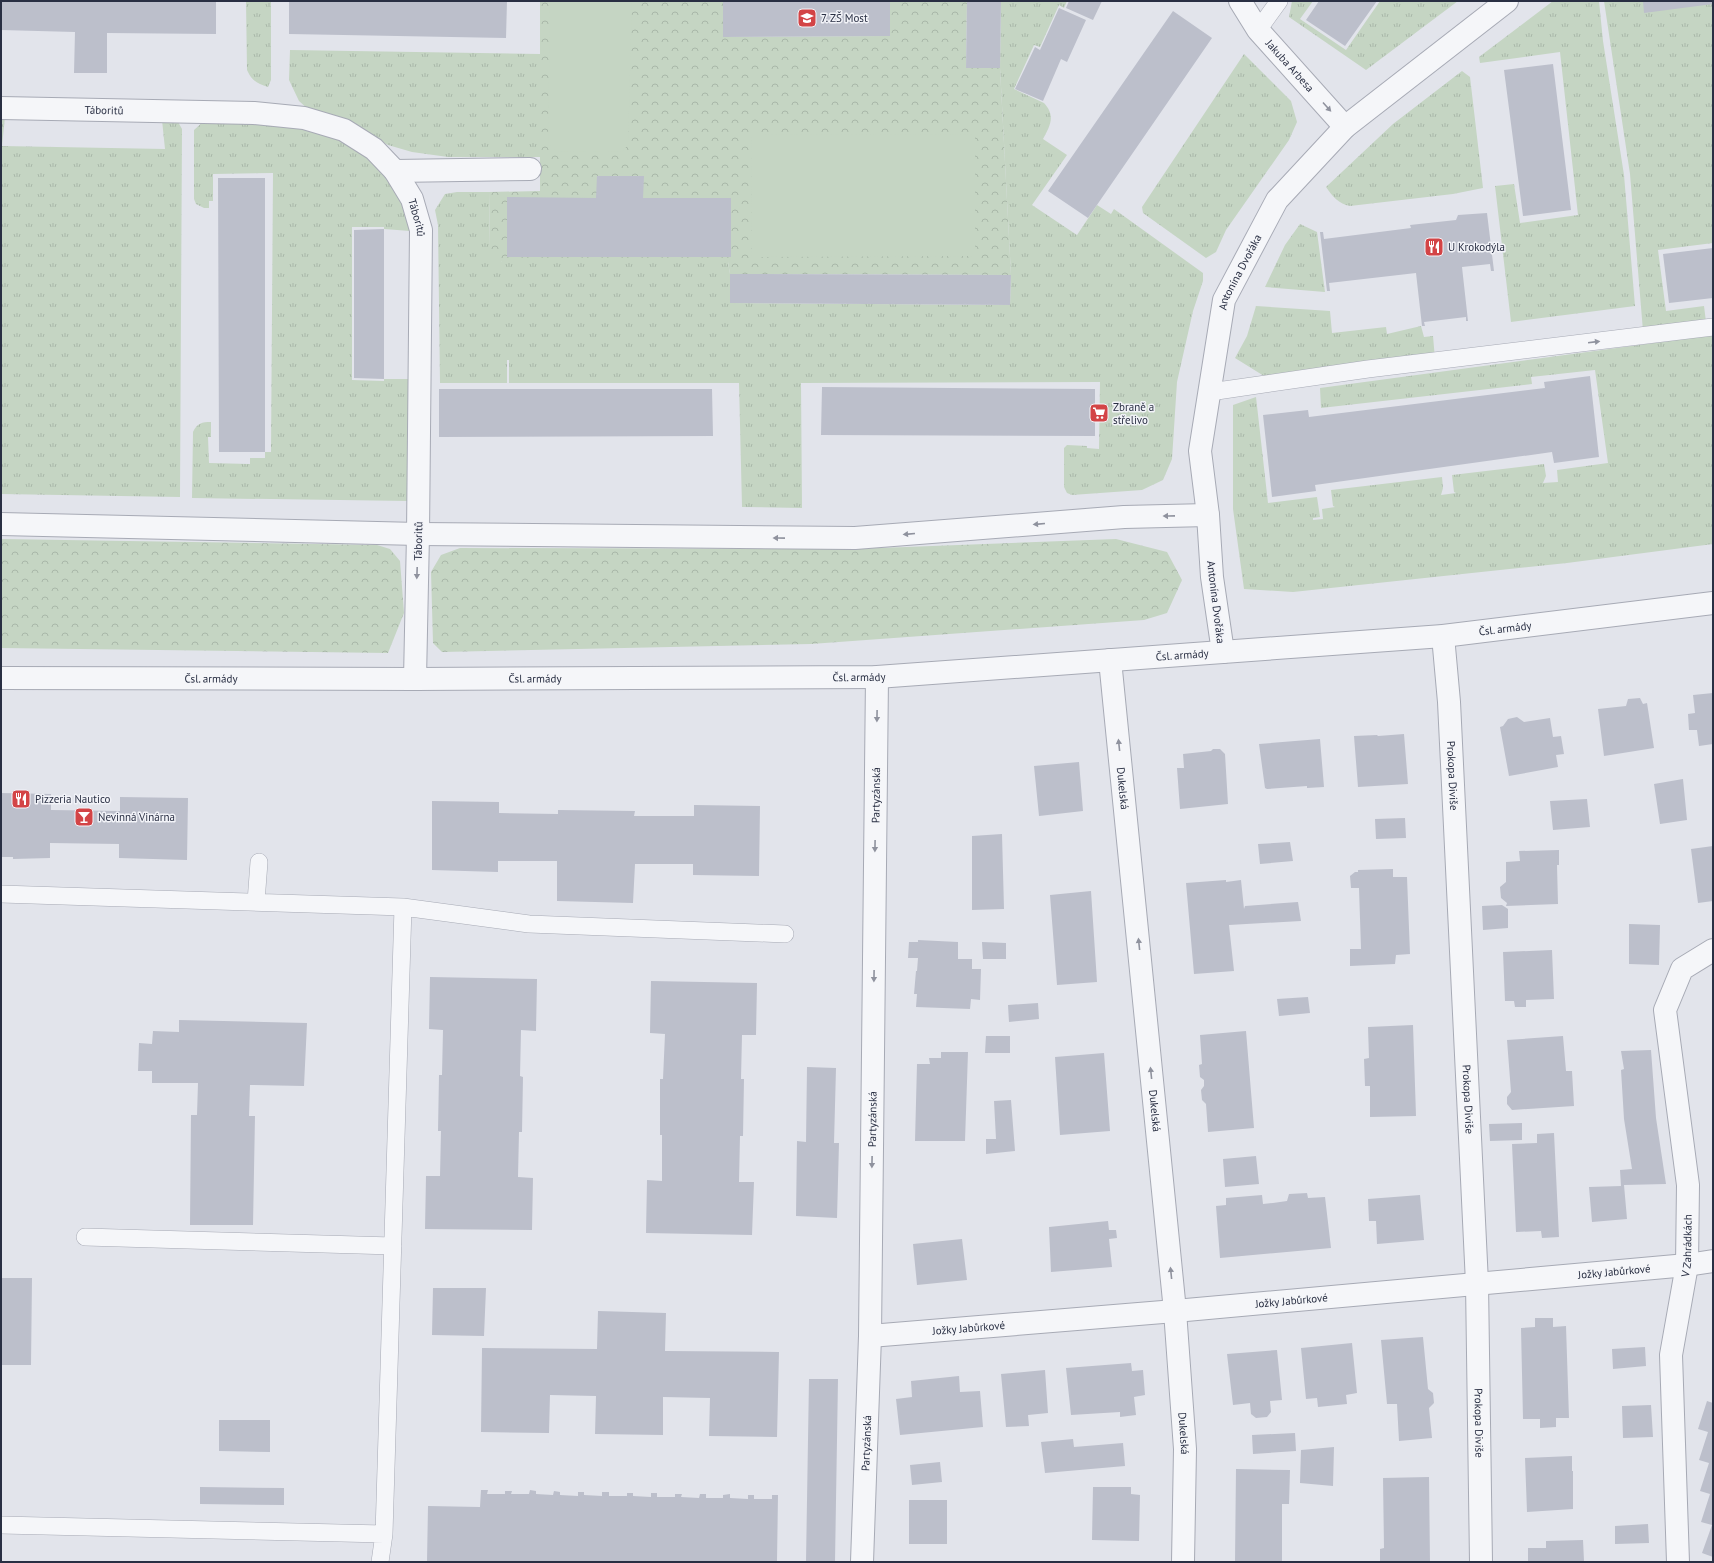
<svg xmlns="http://www.w3.org/2000/svg" width="1714" height="1563" font-family="'PT Sans',sans-serif">
<style>
.grass{fill:url(#grass-tufts)}
.park{fill:url(#park-crowns)}
.pitch{fill:#c5d5c3}
.building{fill:#bcbfcb}
.lines{fill:none;stroke-linecap:round;stroke-linejoin:round}
.service-casing{stroke:#a7aab5;stroke-width:18}
.minor-casing{stroke:#a7aab5;stroke-width:24}
.tertiary-casing{stroke:#a7aab5;stroke-width:24}
.service{stroke:#f5f6f9;stroke-width:17}
.minor{stroke:#f5f6f9;stroke-width:22}
.tertiary{stroke:#f5f6f9;stroke-width:22}
.oneway{fill:#8f929e}
.labels{text-anchor:middle;stroke-width:3;stroke-linejoin:round;paint-order:stroke}
.poi-label{font-size:11px;fill:#292f43;stroke:#f2f3f8;text-anchor:start}
.street-label{font-size:11px;fill:#292f43;stroke:#f2f3f8}
</style>
<defs>
<pattern id="grass-tufts" width="24" height="20" patternUnits="userSpaceOnUse"><rect width="24" height="20" fill="#c5d5c3"/><path d="M3 7l-1-3M5 7V3M7 7l1-3M15 17l-1-3M17 17v-4M19 17l1-3" fill="none" stroke="#a9b7a9"/></pattern>
<pattern id="park-crowns" width="20" height="18" patternUnits="userSpaceOnUse"><rect width="20" height="18" fill="#c5d5c3"/><path d="M2 6a3 3 0 1 1 6 0M12 15a3 3 0 1 1 6 0" fill="none" stroke="#a9b7a9"/></pattern>
</defs>
<rect width="100%" height="100%" fill="#e2e4eb"/>
<path class="grass" d="M246,1h25v79l-3,7c-11,-4 -16,-6 -21,-17z
M1001,1h66l-3,7 -5,-3 -19,42 -6,-2 -20,44 30,14c12,13 6,23 -1,36l24,16 -35,50 45,30 20,-30 14,9 3,-5 89,64v8l-10,30 -16,71 -5,77 -9,21 -21,10 -70,5 -5,-2 -3,-6v-39l3,-3 20,1v2l12,1 1,-67 -299,1 1,125 -60,-1 -3,-124h-230v-23h-2v23h-67l-2,-158 -3,-15 10,-16 12,-2h32l1,57 12,13h226l2,12v29l280,2 1,-30 -11,-207z
M1292,1h21l-13,18 46,31 34,-49h78l-92,69 -77,-53z
M1553,1h46l4,40 21,134 11,131 -124,16 -16,-136 19,-2 6,39 58,-8 -18,-163 -80,11 -1,-6z
M1604,1h109v242l-55,7 8,61 38,-5 2,16 -63,9 -13,-157z
M290,50l250,4v103h-92l-36,-5 -24,-7 -38,-20 -41,-15 -10,-9 -10,-21z
M1244,54l47,47 6,21 -8,18 -63,90 -10,22 -10,6 -63,-45 -1,-6z
M1462,71l8,6 13,111 -30,6 -103,12c-11,-2 -18,-10 -24,-19l67,-63z
M1,117h4l-3,29 163,3 -3,-29h15l5,9 -2,368 -179,-3z
M204,121l74,2 41,5 49,27 23,23 12,28 7,25 -26,-2v-2h-32v153l32,1v-2h31l-7,122 -216,-3 1,-66c4,-9 9,-10 18,-10v15h-3l1,26 41,1v-6h15v-6h6l2,-279 -60,1v27h-4v7h-5l-8,-4 -2,-5v-69z
M1300,224l17,8 8,60 -60,-5 20,-42z
M1256,306l74,5 2,22 54,-6 1,7 34,-8 3,11 9,-1 2,23 -171,17 -29,-18 12,-22z
M1713,335v209l-146,19 -274,29 -49,-3 -11,-80v-104l23,-8 12,106 49,-6 3,20 -7,1v2l10,-1 -1,-10 13,-2 -2,-1 -2,-16 111,-13 1,11 -2,7 15,-2 -2,-1 -2,-17 92,-11 2,12 -3,7 15,-1 -1,-12 51,-7 -13,-93 -64,7 1,7 -211,24 -1,-20z"/>
<path class="park" d="M540,1h183l1,36 166,-1v-35h77l-1,66 34,1 11,207 -281,-1 -2,-12h-226l-12,-6v-7l-1,-57 51,-1z
M1,539l376,6 13,4 10,12 4,52 -16,40 -387,-5z
M1116,539l51,13 15,28 -15,33 -23,7 -333,24 -369,8 -9,-9 -2,-71 10,-17 19,-7 393,1z"/>
<path class="pitch" d="M550,1h82l-4,144 -6,7 -65,-1 -9,-7z
M975,134v122l-223,1 -1,-122z"/>
<path class="building" d="M2,1h214v33l-109,-1v40h-33l1,-41 -74,-2z
M289,1h218l-1,37 -217,-4z
M723,1h167v35l-167,1z
M967,1h34l-1,67h-34z
M1069,1h33l-9,19 -27,-12z
M1319,1h58l-32,45 -39,-26z
M1643,1h70v3l-69,9z
M1059,8l27,12 -19,42 -6,-3 -18,42 -28,-12 20,-42 5,3z
M1173,11l39,27 -124,180 -40,-27z
M1553,64l18,146 -48,6 -19,-146z
M597,176h47l-1,22h88v59h-224v-60l89,1z
M218,178h47v274h-46z
M1487,213l7,58h-3l-1,-7 -28,3 6,54h-2v-4l-42,5 1,4h-3l-6,-53 -87,10 1,8h-3l-7,-59h3l1,7 87,-11 -1,-3 46,-5 2,-5z
M384,229v150l-30,-1v-148z
M1713,248v50l-44,5 -6,-49z
M730,274l281,1 -1,30 -280,-2z
M1590,376l9,81 -45,6 -2,-11 -237,33 1,6 -44,6 -9,-82 45,-5 1,7 236,-29 -1,-6z
M822,387l273,2v47l-274,-1z
M439,389h273l1,47 -274,1z
M1713,693v51l-14,2 -2,-16h-8l-1,-16 7,-1 -2,-18z
M1640,698l3,6 4,-1 7,45 -50,8 -6,-47 28,-3 2,-7z
M1517,717l7,5 26,-4 3,19 8,-1 3,18 -8,1 2,12 -49,9 -9,-49 3,-1 5,-7z
M1404,734l4,50 -50,3 -4,-51 23,-1 1,1z
M1320,739l4,48 -17,1v-2l-40,3 -2,-1 -6,-44z
M1213,749h7l5,5 3,50 -48,5 -3,-41h7l-1,-14 28,-3z
M1079,762l4,49 -44,5 -5,-50z
M1683,779l4,41 -27,4 -6,-40z
M1,793l50,1v16l69,1v-14l68,1 -1,62 -68,-2v-14l-69,-1v15l-37,1v-2h-12z
M1587,799l3,28 -37,3 -3,-29z
M432,801l67,1v11l59,1v-4l77,1 -1,5h60v-11l66,1 -1,70 -66,-1v-11h-58l-2,39 -76,-2v-40h-59v11l-66,-2z
M1405,818l1,20 -30,1 -1,-20z
M1002,834l2,75 -32,1v-74z
M1290,842l3,19 -33,3 -2,-20z
M1713,846v55l-15,2 -7,-54z
M1559,850v15h-2l1,39 -52,2 1,-3 -6,-5 -1,-11 6,-5v-20l14,-1 -1,-10z
M1393,869v8h14l3,77 -14,1 -1,9 -45,2v-17h11l-2,-61h-8l-1,-12 5,-4h3v-2z
M1226,880v2l15,-2 3,29 1,-3 53,-4 3,19 -72,4 5,46 -40,3 -8,-91z
M1091,891l6,91 -40,3 -7,-90z
M1502,905l6,4v19l-25,2 -1,-24z
M1629,924l31,1 -1,40 -30,-1z
M918,940l40,2v17h14v10h9l-1,31 -9,-1 -1,10 -54,-2 1,-13h-3l2,-23h1l1,-13h-10l1,-16h9z
M982,942l24,1v16h-23z
M1552,950l2,49 -28,1v7h-11l-1,-6h-9l-2,-49z
M430,977l107,2 -1,52 -15,-1 -1,46 3,1 -1,55h-3l-1,45 15,1 -1,52 -107,-1 1,-53h14l1,-45h-3l1,-56h3l1,-45 -14,-1z
M651,981l106,2 -1,52h-14l-1,44h3l-1,57h-3l-1,46h15l-2,53 -106,-2 1,-53 15,1v-46h-2v-56h3l2,-45 -15,-1z
M1308,997l2,16 -31,3 -2,-17z
M1038,1003l1,16 -30,3 -1,-17z
M179,1020l128,3 -3,63 -54,-1 -1,31h6l-2,109h-63l1,-110h6l1,-32h-46v-12h-14l1,-28 13,1 1,-13 26,1z
M1413,1025l3,91 -46,1v-31h-5l-1,-27 5,-1 -1,-31z
M1246,1031l8,97 -46,4 -2,-28 -4,-4 -1,-10 3,-4v-6l-4,-3 -1,-12 3,-1 -2,-29z
M986,1036h24v17h-25z
M1563,1036l3,35h6l2,35 -62,4 -5,-6v-7l4,-5 -4,-52z
M1651,1050l5,68 10,66 -42,1 3,34 -35,3 -3,-35 32,-1 -1,-16 12,-1 -8,-50 -3,-49 3,-1 -3,-18z
M941,1052h27l-3,89h-50l2,-77h13l-1,-6h12z
M1104,1053l6,78 -50,4 -5,-78z
M807,1067l29,1 -2,75h5l-2,75 -41,-2 1,-75 9,1z
M1011,1100l4,51 -29,3v-15h10l-2,-38z
M1522,1123v17l-32,1 -1,-17z
M1554,1133l5,104 -17,1 -1,-7 -25,1 -4,-88 25,-1v-9z
M1256,1156l3,28 -34,3 -2,-28z
M1307,1193l1,5 17,-1 6,51 -111,10 -4,-52 10,-1v-7l36,-3 1,9 10,-1 14,-2 2,-7z
M1420,1195l4,45 -47,4 -1,-23h-7l-1,-22z
M1108,1221l1,9h7l1,8 -8,1 3,28 -61,5 -2,-45z
M962,1239l5,41 -50,5 -4,-41z
M1,1278h31l-1,87h-30z
M433,1288h53l-2,48 -52,-1z
M598,1311l68,2 -1,38 114,1 -2,85 -68,-1 1,-38 -47,-1v38l-68,-1 1,-38 -46,-1 -1,38 -68,-1 1,-84 115,1z
M1535,1318h18v9l13,-1 3,92h-13v9l-16,1v-9h-17l-2,-91 14,-1z
M1423,1337l5,52 5,4 1,10 -5,5 3,30 -33,3 -2,-37h-10l-6,-64z
M1352,1343l5,50 -11,2 1,9 -29,3 -1,-9 -11,1 -5,-51z
M1645,1347l1,19 -33,3 -1,-20z
M1277,1350l5,50 -12,1 1,11 -4,5 -11,1 -5,-4 -1,-11 -17,2 -6,-51z
M1131,1363l1,8 11,-1 2,25 -11,2 2,18 -16,2v-5l-49,3 -5,-47z
M1045,1370l3,43 -20,2 1,11 -23,1 -5,-53z
M959,1376l1,16 20,-1 3,36 -83,8 -4,-36 16,-2 -1,-16z
M809,1379h29l-3,183h-29z
M1707,1401l6,2v154l-11,-4 10,-28 -11,-3 9,-28 -10,-3 9,-28 -10,-3 9,-28 -10,-3z
M1651,1405l2,32 -30,1 -1,-32z
M219,1420h51v32l-51,-1z
M1295,1433l1,18 -43,3 -1,-19z
M1073,1439l1,8 49,-4 2,23 -80,7 -4,-31z
M1334,1447l-1,39 -33,-3 1,-33z
M1572,1456v15h1v38l-46,3 -2,-54z
M940,1462l2,20 -30,3 -2,-20z
M1236,1469l54,1 -1,34h-7v58h-47z
M1429,1477l1,85h-50v-13l4,-1 -1,-70z
M200,1487l84,1v17l-84,-1z
M1093,1487h38v7l9,1 -1,46 -47,-1z
M481,1490h7l-1,4h18v-3h7l-1,3h18l1,-4 6,1v3l17,1 1,-4 6,1v3l18,1v-4h6v3l18,1v-4h7v4h18v-3h6v3l18,1v-4h6v4h18v-3h7l-1,3 18,1 1,-4h6v4h17v-3l7,-1v4l18,1v-4h6v4h18v-4h6l-1,67h-350l1,-56 52,1z
M909,1500h38v44h-38z
M1648,1524l1,19 -34,1v-18z
M1583,1540l1,21 -56,1v-14h18v-7z"/>
<g class="lines">
<g class="service-casing">
<path id="service" d="M1258,30l21,-29
M1210,392l158,-23 345,-42
M1,894l402,13 126,17 256,10
M256,902l3,-40
M85,1237l308,9
M1,1525l383,9
M380,1562l4,-28 19,-627"/>
</g>
<g class="minor-casing">
<g id="minor">
<path id="s1" d="M1240,1l18,29 87,97"/>
<path id="s2" d="M1,108l253,5 50,5 40,12 30,19 21,22 17,28 9,31 -3,304 -3,145"/>
<path d="M395,171l135,-2"/>
<path d="M1,524l417,10 437,4 269,-21 84,-2"/>
<path id="s3" d="M1443,636l6,66 28,581 4,279"/>
<path id="s4" d="M1223,652l-11,-75 -4,-62 -8,-64 24,-151 53,-100 68,-73 162,-126"/>
<path id="s5" d="M1110,660l65,651 10,138 -2,113"/>
<path id="s6" d="M870,1336l305,-25 512,-46 26,-4"/>
<path id="s7" d="M862,1562l8,-226 7,-659"/>
<path id="s8" d="M1678,1562l-7,-207 16,-90 1,-80 -23,-175 17,-41 31,-19"/>
</g>
</g>
<g class="tertiary-casing">
<g id="tertiary">
<path id="s9" d="M1,678l414,1 462,-2 566,-41 270,-33"/>
</g>
</g>
<use href="#service" class="service"/>
<use href="#minor" class="minor"/>
<use href="#tertiary" class="tertiary"/>
</g>
<defs><path id="oneway-solid" d="M-6-.8H1V-3.2L6.5 0L1 3.2V.8H-6Z"/></defs>
<g class="oneway">
<use href="#oneway-solid" transform="translate(1327 107) rotate(48)"/>
<use href="#oneway-solid" transform="translate(1594 342) rotate(-7)"/>
<use href="#oneway-solid" transform="translate(1169 516) rotate(179)"/>
<use href="#oneway-solid" transform="translate(1039 524) rotate(175)"/>
<use href="#oneway-solid" transform="translate(909 534) rotate(175)"/>
<use href="#oneway-solid" transform="translate(779 538) rotate(-179)"/>
<use href="#oneway-solid" transform="translate(417 573) rotate(92)"/>
<use href="#oneway-solid" transform="translate(877 716) rotate(91)"/>
<use href="#oneway-solid" transform="translate(1119 745) rotate(-96)"/>
<use href="#oneway-solid" transform="translate(875 846) rotate(91)"/>
<use href="#oneway-solid" transform="translate(1139 944) rotate(-96)"/>
<use href="#oneway-solid" transform="translate(874 976) rotate(91)"/>
<use href="#oneway-solid" transform="translate(1151 1073) rotate(-96)"/>
<use href="#oneway-solid" transform="translate(872 1162) rotate(91)"/>
<use href="#oneway-solid" transform="translate(1171 1273) rotate(-96)"/>
</g>
<defs>
<g id="school-square" transform="scale(1)"><rect x="-9" y="-9" width="18" height="18" rx="4" fill="#d34446" stroke="#f2f3f8"/><path d="M0-5L7-2L0 1L-7-2ZM-4 1L0 2.5L4 1V4Q0 6-4 4Z" fill="#fff"/></g>
<g id="restaurant-square" transform="scale(1)"><rect x="-9" y="-9" width="18" height="18" rx="4" fill="#d34446" stroke="#f2f3f8"/><path d="M-5-6h1v4h1v-4h1v4h1v-4h1v5L-1.5 .5V6h-2V.5L-5-1ZM5-6V6H3V1.5H1.5Q1.5-4 5-6Z" fill="#fff"/></g>
<g id="supermarket-square" transform="scale(1)"><rect x="-9" y="-9" width="18" height="18" rx="4" fill="#d34446" stroke="#f2f3f8"/><path d="M-6-5.5h2.5l.6 2H6L4.5 2H-2.5L-4.4-4H-6ZM-1.5 3.2a1.3 1.3 0 1 0 .1 0ZM3 3.2a1.3 1.3 0 1 0 .1 0Z" fill="#fff"/></g>
<g id="bar-square" transform="scale(1)"><rect x="-9" y="-9" width="18" height="18" rx="4" fill="#d34446" stroke="#f2f3f8"/><path d="M-6-5H6L.8 .8V4.5H3.5V6h-7V4.5H-.8V.8Z" fill="#fff"/></g>
</defs>
<g fill-rule="evenodd">
<use href="#school-square" x="807" y="18"/>
<use href="#restaurant-square" x="1434" y="247"/>
<use href="#supermarket-square" x="1099" y="413"/>
<use href="#restaurant-square" x="21" y="799"/>
<use href="#bar-square" x="84" y="817"/>
</g>
<g class="labels">
<g class="poi-label">
<text x="821" y="22">7. ZŠ Most</text>
<text x="1448" y="251">U Krokodýla</text>
<text x="1113" y="411">Zbraně a<tspan x="1113" dy="13">střelivo</tspan></text>
<text x="35" y="803">Pizzeria Nautico</text>
<text x="98" y="821">Nevinná Vinárna</text>
</g>
<g class="street-label">
<text dy="4" stroke="none"><textPath href="#s1" startOffset="82">Jakuba Arbesa</textPath></text>
<text dy="4" stroke="none"><textPath href="#s2" startOffset="103">Táboritů</textPath></text>
<text dy="4" stroke="none"><textPath href="#s2" startOffset="463">Táboritů</textPath></text>
<text dy="4" stroke="none"><textPath href="#s4" startOffset="387">Antonína Dvořáka</textPath></text>
<text transform="translate(418 541) rotate(-89)" y="4">Táboritů</text>
<text transform="translate(1216 602) rotate(83)" y="4">Antonína Dvořáka</text>
<text dy="4" stroke="none"><textPath href="#s9" startOffset="1506">Čsl. armády</textPath></text>
<text dy="4" stroke="none"><textPath href="#s9" startOffset="1182">Čsl. armády</textPath></text>
<text dy="4" stroke="none"><textPath href="#s9" startOffset="858">Čsl. armády</textPath></text>
<text dy="4" stroke="none"><textPath href="#s9" startOffset="210">Čsl. armády</textPath></text>
<text dy="4" stroke="none"><textPath href="#s9" startOffset="534">Čsl. armády</textPath></text>
<text dy="4" stroke="none"><textPath href="#s3" startOffset="140">Prokopa Diviše</textPath></text>
<text dy="4" stroke="none"><textPath href="#s5" startOffset="129">Dukelská</textPath></text>
<text dy="4" stroke="none"><textPath href="#s7" startOffset="767">Partyzánská</textPath></text>
<text dy="4" stroke="none"><textPath href="#s3" startOffset="464">Prokopa Diviše</textPath></text>
<text dy="4" stroke="none"><textPath href="#s5" startOffset="453">Dukelská</textPath></text>
<text dy="4" stroke="none"><textPath href="#s7" startOffset="443">Partyzánská</textPath></text>
<text dy="4" stroke="none"><textPath href="#s8" startOffset="318">V Zahrádkách</textPath></text>
<text dy="4" stroke="none"><textPath href="#s6" startOffset="747">Jožky Jabůrkové</textPath></text>
<text dy="4" stroke="none"><textPath href="#s6" startOffset="423">Jožky Jabůrkové</textPath></text>
<text dy="4" stroke="none"><textPath href="#s6" startOffset="99">Jožky Jabůrkové</textPath></text>
<text dy="4" stroke="none"><textPath href="#s3" startOffset="788">Prokopa Diviše</textPath></text>
<text dy="4" stroke="none"><textPath href="#s5" startOffset="777">Dukelská</textPath></text>
<text dy="4" stroke="none"><textPath href="#s7" startOffset="119">Partyzánská</textPath></text>
</g>
</g>
<rect width="1714" height="1563" fill="none" stroke="#292f43" stroke-width="4"/>
</svg>
